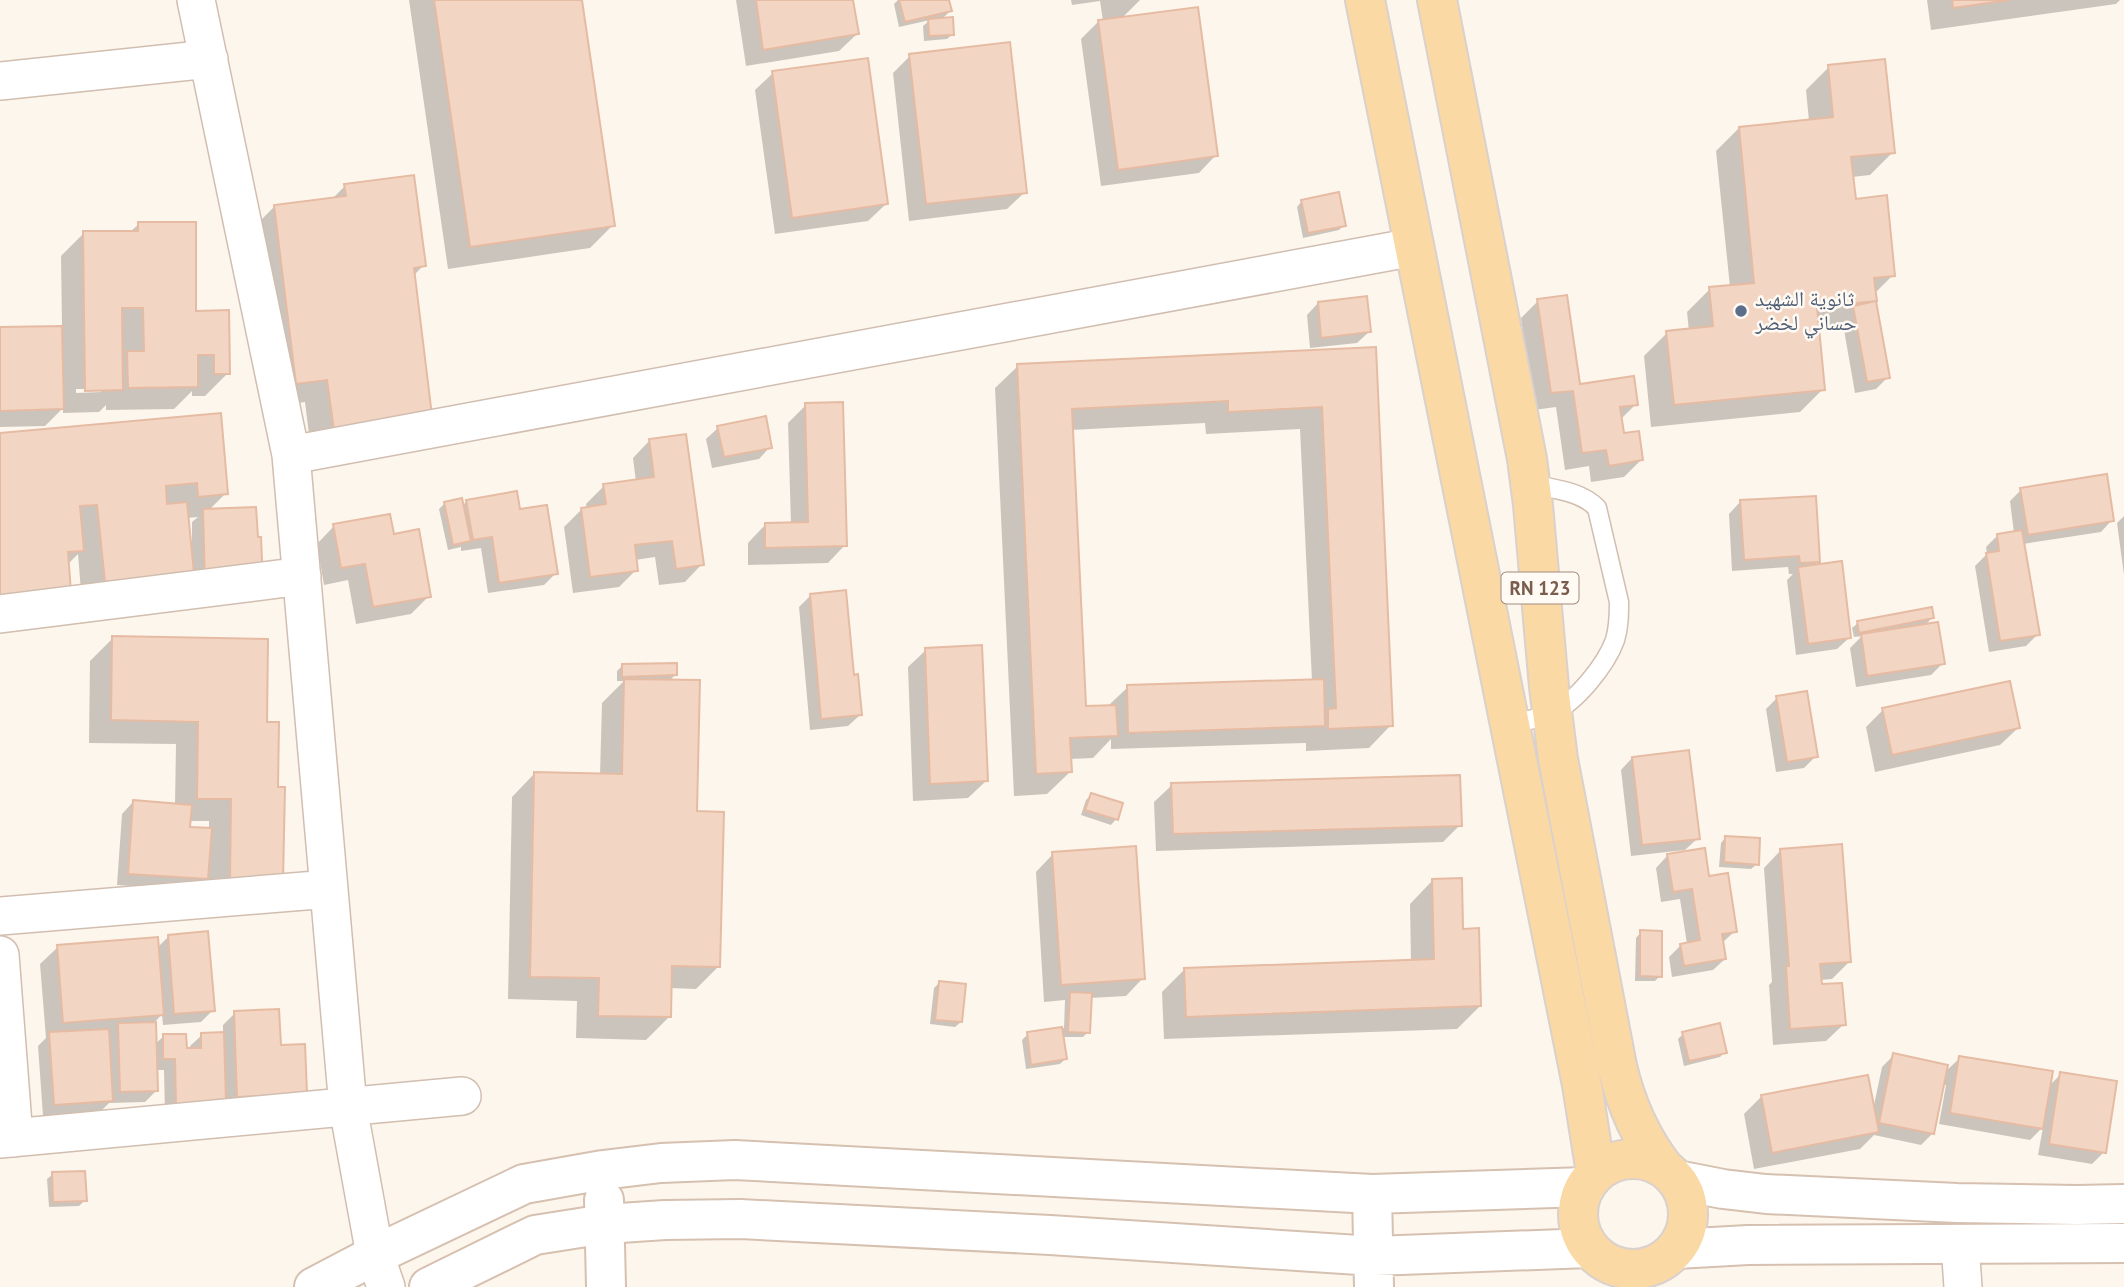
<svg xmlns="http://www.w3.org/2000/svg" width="2124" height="1287" font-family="'PT Sans','Noto Naskh Arabic',sans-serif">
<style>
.shadow{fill:#0003;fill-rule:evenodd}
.building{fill:#f3d5c3;stroke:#e6bba3;stroke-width:2}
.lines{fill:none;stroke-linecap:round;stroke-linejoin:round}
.lane-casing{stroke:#d1beb0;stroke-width:21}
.street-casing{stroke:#d1beb0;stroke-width:40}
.secondary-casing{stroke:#d6c0b0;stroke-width:42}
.primary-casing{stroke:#dad1cd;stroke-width:42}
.lane{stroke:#fff;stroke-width:18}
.street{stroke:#fff;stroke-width:37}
.secondary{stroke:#fff;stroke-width:38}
.primary{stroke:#fbd9a5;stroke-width:38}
.service-dot{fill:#5c6f8a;stroke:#fffaf3;stroke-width:2.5}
.labels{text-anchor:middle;stroke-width:5;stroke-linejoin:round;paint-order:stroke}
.shield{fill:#fffaf3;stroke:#a28b7f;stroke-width:2}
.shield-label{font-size:19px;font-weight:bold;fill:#7a5c4d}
.service-label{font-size:21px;fill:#4e5e75;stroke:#fffaf3;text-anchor:start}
</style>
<rect width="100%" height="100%" fill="#fdf6ec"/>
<path class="shadow" d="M409,0h171l33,225 -23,23 -142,21z
M736,0h115l6,34 -18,17 -93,15z
M898,0h49l3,11 -9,9 12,14 -6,5 -23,2 -1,-15 7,-6 -31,7 -5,-23z
M1071,0h69l-18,18 94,137 -17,18 -98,13 -20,-147 18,-18h4l-3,-20 -28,4z
M1927,0h193l-4,4 -185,26z
M910,56l115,136 -18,17 -98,12 -16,-148z
M1829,67l64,85 -23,23 -18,2 2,24 39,74 -19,19 1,6 -4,4 17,73 -12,12 -21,4 -12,-69 -26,2 6,63 -23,23 -149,15 -7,-71 23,-23 22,-2 -2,-19 23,-23 20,-2 -14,-136 23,-23 70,-7 -3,-31z
M773,73l113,131 -18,17 -93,13 -20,-144z
M345,186l79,79 -11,11 19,148 -120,35 -7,-57 -31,4 -22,-177 23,-23 57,-7z
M1302,201l42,24 -5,5 -36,8 -6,-31z
M139,224l55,89 34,60 -23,23h-13v-5l-18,18 -68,1v-5l-7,7 -36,1v-5l-18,18 -45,1v-98l62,-2 -1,-71 23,-23 46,-1zM76,389h25v3l-25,1z
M1538,301l41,85 57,18 -16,16 2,15 19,25 -17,17 -33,5 -2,-16 -24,4 -9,-63 -22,3 -13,-92z
M1318,303l51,29 -12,11 -47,5 -3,-33z
M1374,349l17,376 -22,23 -63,3v-8l-195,6v-10l-18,19 -23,1v13l-23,22 -33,2 -19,-408 23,-22zM1205,423l1,11 94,-5 12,252 -184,6 -18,17v3l-26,1 -13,-278z
M806,405l39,140 -17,18 -80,2v-22l17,-18 26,-1 -3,-101z
M219,415l7,78 -18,18 53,73 -179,20 -4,-50 -11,11 -67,-130zM198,517l-6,5v22h-3l-2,-26z
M718,428l52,19 -11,12 -47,9 -6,-29z
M650,440l52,124 -17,18 -26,3 -4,-28 -20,3 1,10 -17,17 -46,6 -9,-66 18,-18h5l-1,-5 18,-18 32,-4 -3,-24z
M2021,490l91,30 -11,12 -78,12 15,90 -12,12 -37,6 -14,-86 12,-12 -1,-7 11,-11 17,-3 -4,-32z
M467,501l89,72 -12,12 -56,8 -7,-45 -20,3v-4l-13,3 -9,-41 5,-5 18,2z
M1740,502l78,59 -5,6 36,71 -12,11 -41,6 -9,-75 6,-6h-4l-1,-7 -56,4 -3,-57z
M2124,516v59l-7,-52z
M334,526l58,10 37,60 -18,18 -55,10 -8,-44 -24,5 -7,-41z
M810,596l42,81 8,38 -12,11 -38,4 -11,-123z
M1932,618l-8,8 19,37 -12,12 -75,12 -6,-39 12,-12 -8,1 -2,-9 6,-5z
M113,638l152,85 11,66 6,93 -74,22v-27l-13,13 -78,-5 5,-71 11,-12 42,3 1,-61 -87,-1 1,-82zM189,821h20v9l-20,-1z
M926,650l60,131 -18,17 -55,3 -5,-134z
M623,665l52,10 -6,6 27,132 23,153 -23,23 -26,-1 -1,29 -23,23 -70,-2 1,-37 -69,-2 4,-202 22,-23 66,1 2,-72 22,-22h-7v-10z
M1777,698l39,58 -12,12 -28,4 -10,-63z
M1883,710l135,18 -18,17 -125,27 -9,-45z
M1632,758l66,80 -13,12 -54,6 -10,-86z
M1172,785l288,40 -17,17 -287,9 -2,-49z
M1091,795l25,24 -5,6 -30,-10 5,-15z
M1726,837l31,27 -6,5 -32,-2 2,-24z
M1781,850l68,112 -17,17 -12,1v6l24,38 -18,17 -53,4 -4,-60 3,-3 -8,-114z
M1053,854l90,124 -17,18 -36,2 -2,34 -5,5h-21l3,22 -5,5 -34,5 -4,-29 6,-6 36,-6 1,-28 -21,2 -8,-130z
M1667,856l41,22 27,53 -13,12 3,16 -12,11 -41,7 -3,-20 12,-12 6,-1 -7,-45 -19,3 -5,-34z
M1432,881l30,49 18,76 -23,23 -293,10 -2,-47 23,-23 226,-7 -1,-58z
M1641,932l19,44 -5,5h-20l1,-43z
M168,937l45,73 -12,12 -38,3 -1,-11 -7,8v22l9,-8 21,14h5v-4l12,-11 21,-1v-9l12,-12 44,34 26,46 -140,22 -1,-45h-8l1,20 -12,12 -36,1 -9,9 -57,4 -5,-70 8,-8 -6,-74 18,-17 99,1z
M939,983l22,39 -6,5 -25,-3 4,-36z
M1683,1034l42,18 -5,5 -36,9 -6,-27z
M1894,1055l51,17 15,-14 88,29 13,-13 43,78 -12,12 -54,-9 5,-28 -13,13 -91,-16 7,-39h-3l-11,49 -11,11 -47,-10 -14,14 -106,20 -10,-55 17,-17 106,-20 6,33 9,-43z
M53,1174l32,26 -6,6 -30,1 -2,-28z"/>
<path class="building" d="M434,0h148l33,226 -145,21z
M756,0h97l6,34 -96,16z
M899,0h50l3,11 -47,11z
M1952,0h58l-57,8z
M1198,7l20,149 -100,14 -20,-150z
M953,17l1,18 -25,1 -1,-17z
M1010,42l17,151 -101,11 -17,-150z
M868,58l20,146 -96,14 -20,-147z
M1885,59l10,94 -44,4 5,42 31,-4 8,81 -21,2 3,23 -60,6 8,83 -151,15 -8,-74 47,-5 -4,-39 45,-4 -15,-156 94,-10 -5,-52z
M414,175l12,91 -12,2 19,156 -98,13 -8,-57 -31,4 -22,-179 72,-9 -2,-12z
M1339,192l7,34 -38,7 -7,-33z
M138,222h58v89l33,-1 1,64h-16v-19h-16v32l-70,1 -1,-37h17l-1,-43h-21l1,82 -38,1 -2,-160h55z
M1567,295l13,89 54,-8 4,29 -18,2 4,26 15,-2 4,29 -34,6 -3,-16 -24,3 -9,-62 -22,2 -14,-94z
M1367,296l4,36 -50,6 -3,-36z
M1876,301l14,77 -23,4 -14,-76z
M62,326l2,83 -64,2v-84z
M1376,347l17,379 -65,3v-20l8,-1 -14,-301 -94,5v-11l-156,8 14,297 30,-1 2,31 -48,2 2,34 -36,2 -19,-410z
M843,402l4,144 -82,2v-25l43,-1 -3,-119z
M221,413l7,81 -30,3 -1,-14 -31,3 1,18 20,-2 7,71 -89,9 -8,-77 -17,1 4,45 -16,1 3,40 -71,7v-166z
M766,416l6,32 -48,9 -7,-31z
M686,434l18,131 -28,4 -4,-28 -37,4 3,26 -48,6 -9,-69 25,-4 -3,-20 51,-7 -5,-38z
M2107,474l7,47 -86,14 -8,-47z
M517,491l3,18 27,-4 11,69 -59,9 -7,-46 -19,3 -7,-40z
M1816,496l4,66 -20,1 -1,-7 -55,4 -4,-60z
M462,498l9,43 -18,4 -9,-43z
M256,507l2,30h3l2,47 -58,2 -2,-77z
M390,514l4,20 25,-5 12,68 -58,10 -8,-43 -24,4 -8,-44z
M2022,530l18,105 -40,6 -14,-88 13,-2 -2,-17z
M1842,561l9,77 -43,6 -10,-77z
M846,590l8,85 4,-1 4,41 -41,4 -11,-125z
M1932,607l2,11 -75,15 -2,-12z
M1938,622l7,42 -78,12 -6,-42z
M112,636l156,3 -1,83h12l-1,65h7l-2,95h-53l1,-83h-34l1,-77 -87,-2z
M982,645l6,136 -58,3 -5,-136z
M677,663v12l-55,2v-13z
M624,679l76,1 -3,131 27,1 -4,155 -48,-1 -1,51 -73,-1 1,-38 -69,-1 4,-205 88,2z
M1324,679l1,47 -197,7 -1,-48z
M2010,681l10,47 -128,27 -10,-47z
M1807,691l11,66 -31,5 -11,-66z
M1689,750l11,89 -58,6 -10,-88z
M1460,775l2,51 -289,8 -2,-51z
M1091,793l32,10 -5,17 -33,-10z
M133,800l59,5 -2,22 22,1 -4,51 -80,-5z
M1725,836l35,2 -1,27 -35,-3z
M1842,844l9,118 -31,2 2,20 20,-1 4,42 -56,4 -4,-63h3l-9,-117z
M1136,846l9,133 -84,6 -9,-133z
M1705,848l4,28 19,-3 9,59 -15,2 4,25 -42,7 -4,-22 20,-4 -8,-51 -19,3 -6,-38z
M1462,878l1,51 16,-1 2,78 -295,11 -2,-49 250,-9 -2,-80z
M1640,930l22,1v46l-22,-1z
M208,931l7,80 -41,3 -6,-79z
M158,937l6,78 -101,8 -6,-78z
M939,981l27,3 -4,38 -27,-2z
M1070,992l22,1 -2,40 -22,-1z
M279,1009l2,36 24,-1 2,50 -70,3 -3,-86z
M156,1022l2,69 -38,1 -2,-69z
M1720,1023l7,30 -38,8 -7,-29z
M1062,1027l5,32 -36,6 -4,-33z
M109,1029l4,72 -59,4 -5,-73z
M224,1032l2,71 -50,1 -1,-45h-12v-25h23l1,14h14v-15z
M1893,1053l55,12 -14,69 -55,-11z
M1959,1056l94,15 -10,58 -93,-16z
M2060,1072l57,9 -11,72 -57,-9z
M1868,1075l11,57 -107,21 -11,-58z
M85,1171l2,30 -34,1 -1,-30z"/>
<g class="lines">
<g class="lane-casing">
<path id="lane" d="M1510,724c13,-3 29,-5 42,-11 24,-11 54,-48 63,-73 4,-13 4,-25 4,-38l-22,-94c-16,-17 -44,-19 -66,-24"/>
</g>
<g class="street-casing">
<path id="street" d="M196,0l95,455 57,652 27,148 11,32
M0,81l209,-22
M291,455l1123,-208
M0,614l302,-38
M0,916l329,-27
M0,955l14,183
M0,1139l462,-43
M1960,1244l3,43"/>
</g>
<g class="secondary-casing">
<path id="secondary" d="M1677,1180l46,9 43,5 191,9 120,2 47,-1
M1372,1194l2,93
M604,1200l2,87
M1676,1249l72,-4 376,-2
M314,1287l61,-32 149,-71 79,-14 58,-7 74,-3 637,34 213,-7
M429,1287l106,-52 70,-11 60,-4 75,-1 310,16 324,21 215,-8"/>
</g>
<g class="primary-casing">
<path id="primary" d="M1365,0l217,1085 14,88
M1437,0l90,459 6,46 16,182 9,72 59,307c9,39 23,71 47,102
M1578 1214a55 55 0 1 1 110 0a55 55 0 1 1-110 0Z"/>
</g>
<use href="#lane" class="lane"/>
<use href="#street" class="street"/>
<use href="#secondary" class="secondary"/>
<use href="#primary" class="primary"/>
</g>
<circle class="service-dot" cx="1741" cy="311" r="7"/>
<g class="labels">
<rect class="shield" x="1501.5" y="572.5" width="77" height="31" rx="5"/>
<g class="shield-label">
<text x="1540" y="595">RN 123</text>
</g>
<g class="service-label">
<text x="1755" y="306">ثانوية الشهيد<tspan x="1755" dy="24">حساني لخضر</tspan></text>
</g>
</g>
</svg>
